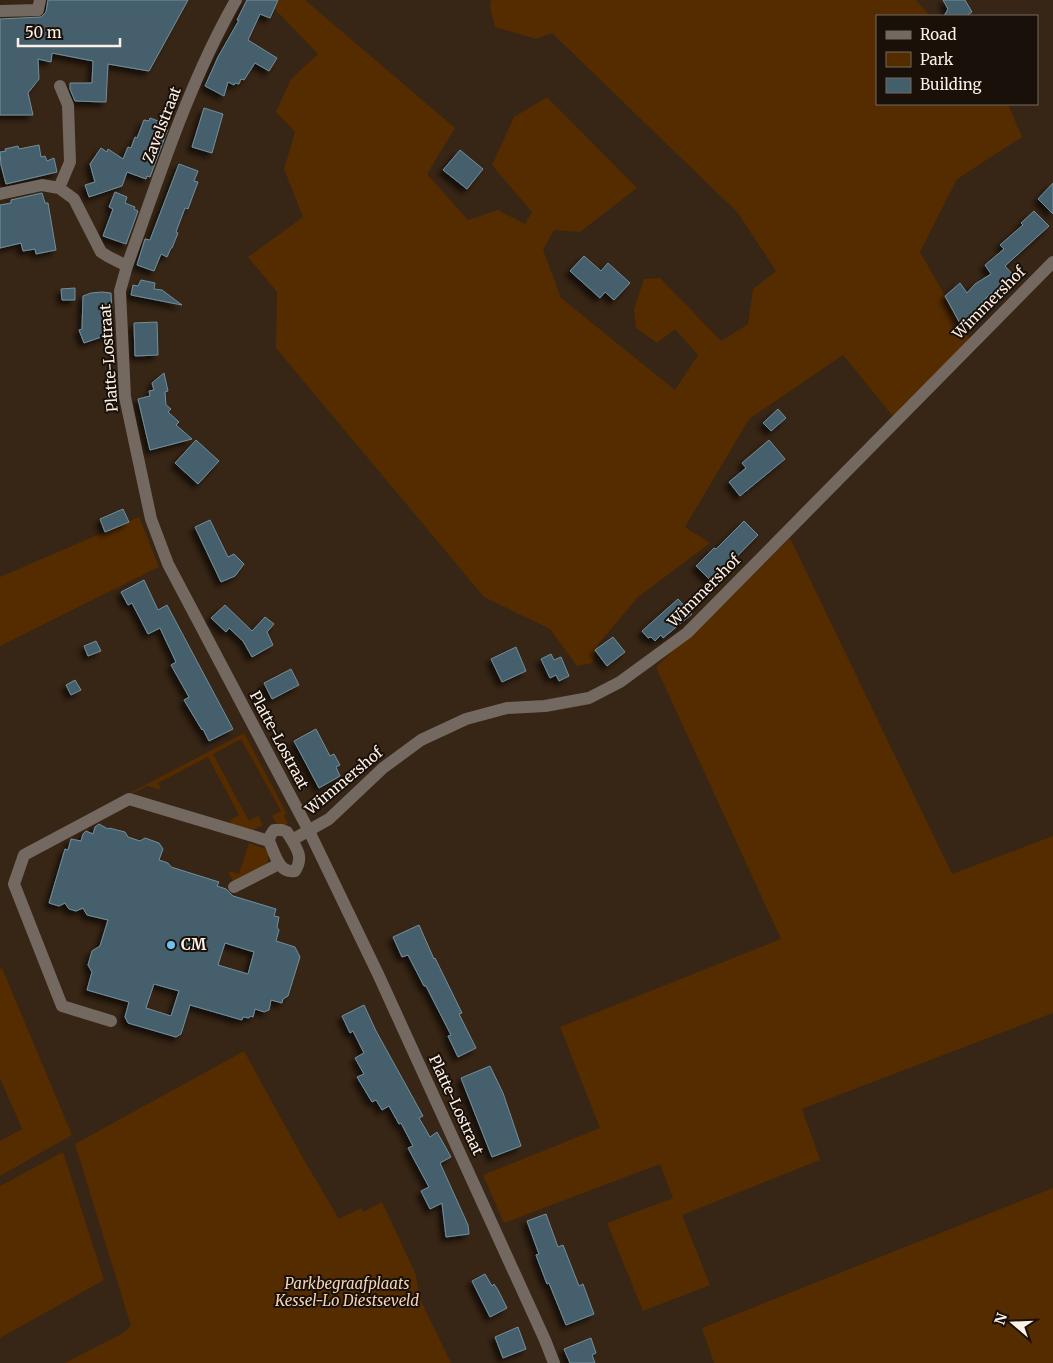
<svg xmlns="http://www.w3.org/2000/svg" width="1053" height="1363" font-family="Merriweather,serif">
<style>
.green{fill:#552c00}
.building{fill:#445f6c;stroke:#728f9d;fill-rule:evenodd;filter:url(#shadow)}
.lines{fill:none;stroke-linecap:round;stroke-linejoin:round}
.minor{stroke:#736961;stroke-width:12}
.poi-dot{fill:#67c4f0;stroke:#181009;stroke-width:2}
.labels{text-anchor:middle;stroke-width:4;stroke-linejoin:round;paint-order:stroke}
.street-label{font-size:15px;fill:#fdf0e6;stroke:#181009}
.poi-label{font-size:15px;font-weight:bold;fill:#fdf0e6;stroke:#181009;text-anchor:start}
.park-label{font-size:15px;font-style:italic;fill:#f3d2b7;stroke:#181009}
</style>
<defs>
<filter id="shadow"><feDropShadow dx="-4.5" dy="4.5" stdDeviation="2.5" flood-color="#0009"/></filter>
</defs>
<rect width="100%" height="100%" fill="#372515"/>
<path class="green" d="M266,0h39l150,128 -28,46 41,46 30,-10 27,14 7,-12 -40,-47 22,-48 33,-20 90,91 -57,44 -26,-2 -11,20 18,48 114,92 23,-35 -23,-26 -18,14 -21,-15 -2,-19 10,-30 16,-1 61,63 27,-17 5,-35 23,-18 -38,-58 -186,-180 -16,6 -41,-12 -5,-20 1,-7h425l14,16h-53v88h131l14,33 -65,42 -37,73 52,91 -76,77 -53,-65 -94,64 -64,108 25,16 -72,54 -39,46 -7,20 -15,3 -27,-37 -66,-32 -208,-249 1,-56 -29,-35 55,-40 -19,-48 11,-37 -19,-20 15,-33 27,-25z
M139,517l20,50 -159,79v-69z
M790,538l162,336 101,-38v177l-251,96 18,51 -138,55 28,70 -67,26 -36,-88 66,-25 -13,-34 -156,59 -21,-48 117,-47 -40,-101 221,-88 -125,-272z
M244,733l43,81 -3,1 4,9 -5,3 -6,-3 -5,-8 9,-5 -40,-72 -28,15 36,67 9,-5 5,9 -10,5 -21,-6 -2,-4 9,-5 -31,-58 -50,26 3,7 -14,-4 -16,8 -1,-1z
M249,843l16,6c3,5 5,9 1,15l-33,17 -5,-10 11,3z
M2,968l70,167 -72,41v-35l22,-12 -22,-51v-109z
M244,1051l60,109 35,59 22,-11 2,4 19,-10 34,73 3,22 32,66h-386l58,-30 8,-7 -56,-182z
M63,1152l41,128 -104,58v-152z
M1053,1188v175h-339l-12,-35z"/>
<path class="building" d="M48,0h140l-39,71 -41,-7 -2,38 -31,-1 -5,-12v-6h22l1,-22 -41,-8 -1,9 -13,-3 1,20 -11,14 5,22h-33v-96l41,-2 5,-5z
M247,0h31l-8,18 -10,-4 -12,26 29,18 -8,13 -14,-8 -11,17 -3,-1 -2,5 -4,-1 -1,2 -6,-3 -4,14 -19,-10 13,-29 21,-37h-2z
M943,0h22l7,12 -6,4h-22l4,-7z
M204,108l19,6 -11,39 -20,-6z
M150,118l11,4 -2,4 9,3 -18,48 -3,-1 -1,3 -19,-7 -5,14 -33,11 -4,-12 10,-3 -5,-18 11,-16 6,4 1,-3 15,10 5,-12 3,1 4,-11 2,1 7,-18 5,1z
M39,145l2,12 4,-1 2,5 7,-3 3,14 -51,12 -5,-19 -1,-13 6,-1 -1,-2 13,-3 1,3z
M460,150l23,19 -16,20 -24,-19z
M179,164l19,7 -4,10 4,1 -10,27 -3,-1 -9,24 2,1 -6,15h-1l-4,9 -6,-3 -7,17 -17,-6 8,-26 5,1z
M1053,183v31l-15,-15z
M115,192l12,5 -2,6 10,4 -1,2 4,2 -12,33 -23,-8 10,-27 -4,-2z
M42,193l3,10h3l8,47 -20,4 -1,-5 -12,2 -2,-8 -21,5v-43l11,-2v-3z
M1034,211l15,15 -44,40 8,9 -26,22 -14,17 2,3 -13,10 -17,-31 15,-13 7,10 8,-9 16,-10 -6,-9 19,-16 -4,-4 23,-20 -2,-2z
M584,256l17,15 7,-8 22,20 -16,17 -9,-8 -5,6 -30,-27z
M141,280l14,3 -1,6 8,1 20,15 -51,-10 2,-10 5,1z
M75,288v12h-13l-1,-11z
M102,292l9,1 2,40 -29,10 -5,-13 3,-1 1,-33 8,-3z
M157,322l1,33 -23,1 -1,-33z
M164,373l4,18 -3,1 1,13 5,4 -3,3 11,10 -3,3 16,14 -42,11 -12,-51 12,-3 -1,-5 5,-1 -2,-7z
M778,409l8,9 -15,13 -8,-8z
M196,440l23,21 -21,23 -23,-21z
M769,440l16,19 -45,37 -11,-14 17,-14 -4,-5z
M123,509l6,13 -24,10 -5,-13z
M210,520l18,37 6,-3 10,10 -9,12 -14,6 -26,-55z
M744,521l14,14 -46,47 -16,-16 18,-18 2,1z
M144,580l14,30 9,-5 66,124 -24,12 -6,-12 -1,1 -18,-30 5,-3 -18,-32 5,-3 -16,-34 -12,6 -16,-31 -4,2 -7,-13z
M678,599l14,15 -29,24 -2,-3 -6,6 -4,-4 -3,1 -6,-7z
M225,605l27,26 13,-14 9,7 -7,8 6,13 -21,12 -9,-16 -14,-13 -3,4 -15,-14z
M613,637l12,15 -18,14 -12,-16z
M96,641l5,10 -13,5 -4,-10z
M516,647l10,24 -24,11 -11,-23z
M551,654l3,6 7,-3 8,19 -10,5 -3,-6 -6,3 -9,-19z
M291,669l8,16 -27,14 -8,-16z
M75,680l6,10 -10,5 -5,-10z
M316,729l14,27 4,-2 6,11 -4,2 4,9 -21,12 -25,-47z
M99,824l9,5 1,-1 16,4 3,5 12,4 5,-3 14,5 4,6 -4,11 9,3 3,4 48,15 -2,4 9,3 7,7 43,13 -2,7 5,1 -2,10 2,3 -3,11 19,6 5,10 -12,39 -5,3 -1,4 -11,-3 -2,10 -5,2 -9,-3 -2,8 -3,-1 -1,2 -6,-1 -1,3 -52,-15 -9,29 -5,3 -48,-14 -3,-6 4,-15 -42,-12 5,-18 -4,-7 4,-14 8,-5 8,-26 -21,-5 -4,-7 -7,3 -7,-2 -4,-6 -6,3 -10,-3 16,-54 3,1 3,-11 10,2 2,-7 3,-3 7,3 2,-7zM225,943l29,9 -6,22 -30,-9zM154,984l25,7 -8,25 -25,-8z
M419,925l15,34 1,-1 27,55 -3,1 17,34 -18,9 -10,-21 3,-1 -25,-49h-2l-16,-31 -6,2 -9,-20z
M364,1005l12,26 47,85 -4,2 11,19 7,-5 14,25 -11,6 28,62 1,9 -23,3 -4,-34 -12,6 -9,-18 8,-4 -21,-39 5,-2 -12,-23 -2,1 -10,-18 -7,4 -6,-10 -4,2 -15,-25 7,-3 -9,-16 9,-5 -11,-22 -3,2 -8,-17z
M490,1066l13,27 18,53 -29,11 -31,-79z
M546,1214l12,33 5,-2 16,41 4,-2 11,30 -28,11 -17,-42 -2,1 -11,-29 3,-1 -12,-33z
M485,1274l7,12 2,-2 4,6 9,18 -17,9 -18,-36z
M518,1327l8,22 -23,9 -8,-21z
M591,1338l5,15 -4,2 3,8h-25l-6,-14z"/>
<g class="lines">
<path class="minor" d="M236,0c-47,82 -77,177 -109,266l-7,25 5,106 26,122 17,45 141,267 69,143 167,366 9,23
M0,11l38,-1 2,-10
M59,188l11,-26 -2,-57 -8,-19
M0,194l42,-9 17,3 15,11 27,53 8,5 18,9
M274,830h8l5,2c8,14 18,24 8,39 -16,3 -20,-17 -26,-30l1,-5z
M292,840l37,-21 54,-51 38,-28 45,-21 41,-11 38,-2 44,-8 31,-16 67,-49 366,-371
M234,887l45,-23
M111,1021l-49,-15 -48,-122 10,-29 105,-56 140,42"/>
</g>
<circle class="poi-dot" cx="171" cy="945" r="5"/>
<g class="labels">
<g class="street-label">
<text transform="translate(162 125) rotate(-69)" y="5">Zavelstraat</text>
<text transform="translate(989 303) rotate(-45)" y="5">Wimmershof</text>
<text transform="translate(109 358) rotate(-94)" y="5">Platte-Lostraat</text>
<text transform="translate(704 591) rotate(-45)" y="5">Wimmershof</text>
<text transform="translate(279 740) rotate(62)" y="5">Platte-Lostraat</text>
<text transform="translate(344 781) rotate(-40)" y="5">Wimmershof</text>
<text transform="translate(456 1105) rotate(65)" y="5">Platte-Lostraat</text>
</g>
<g class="poi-label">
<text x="181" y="950">CM</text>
</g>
<g class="park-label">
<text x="347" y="1289">Parkbegraafplaats<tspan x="347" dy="17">Kessel-Lo Diestseveld</tspan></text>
</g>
</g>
<rect x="876" y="15" width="162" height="90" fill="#181009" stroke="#746a61"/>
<rect x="886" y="31" width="25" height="8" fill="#736961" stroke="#746a61"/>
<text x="920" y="40" font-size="15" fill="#fdf0e6">Road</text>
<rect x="886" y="52" width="25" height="15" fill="#552c00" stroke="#746a61"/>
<text x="920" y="65" font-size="15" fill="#fdf0e6">Park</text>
<rect x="886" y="78" width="25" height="15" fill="#445f6c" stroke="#746a61"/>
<text x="920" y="90" font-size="15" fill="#fdf0e6">Building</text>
<g transform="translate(1013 1323) rotate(289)" stroke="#181009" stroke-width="4" paint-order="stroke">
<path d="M0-4L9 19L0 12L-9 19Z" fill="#fdf0e6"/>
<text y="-8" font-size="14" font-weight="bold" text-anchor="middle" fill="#fdf0e6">N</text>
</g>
<path d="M18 38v8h102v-8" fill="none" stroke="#fdf0e6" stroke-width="2.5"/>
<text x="25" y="38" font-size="15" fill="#fdf0e6" stroke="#181009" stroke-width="4" paint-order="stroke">50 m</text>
</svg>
